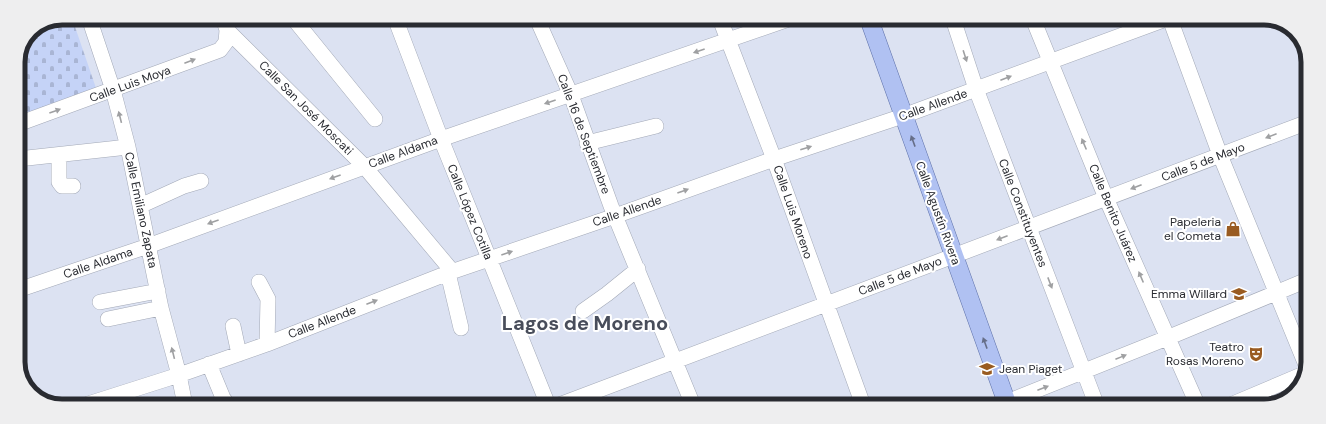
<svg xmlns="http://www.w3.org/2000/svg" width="1326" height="424" font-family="'DM Sans',sans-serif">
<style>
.cemetery{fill:url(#cemetery-stones)}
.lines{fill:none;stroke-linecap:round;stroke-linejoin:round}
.minor-casing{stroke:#a3a9b7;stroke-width:16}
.major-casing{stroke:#5e71a9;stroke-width:19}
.minor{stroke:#fff;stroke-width:15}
.major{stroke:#b0c1f2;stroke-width:18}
.oneway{fill:#9fa0a2}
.oneway2{fill:#666e88}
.labels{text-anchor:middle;stroke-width:4;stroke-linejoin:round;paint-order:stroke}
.street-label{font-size:12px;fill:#292b31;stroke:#fff}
.poi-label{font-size:12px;fill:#292b31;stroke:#fff;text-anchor:end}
.town-label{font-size:20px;font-weight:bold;fill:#484d5a;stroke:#fff}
.rim{fill:none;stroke:#292b31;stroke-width:5}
</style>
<defs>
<pattern id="cemetery-stones" width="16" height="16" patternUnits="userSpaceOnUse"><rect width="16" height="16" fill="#c5d3f7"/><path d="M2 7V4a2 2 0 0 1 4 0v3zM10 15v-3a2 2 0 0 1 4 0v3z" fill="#a9b5d4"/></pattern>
</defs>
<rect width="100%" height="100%" fill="#dce2f2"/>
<path class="cemetery" d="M62,18h10l25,73 -79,28v-57l13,-31z"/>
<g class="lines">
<g class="minor-casing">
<path id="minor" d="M89,18l24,72 15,57 33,161 18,67 6,30
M223,18l4,12 137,136 88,105
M293,18l82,101
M395,18l46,121 107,266
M537,19l34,76 40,111 82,199
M720,19l54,140 89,246
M953,19l23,70 121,317
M1033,19l73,179 92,208
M1170,19l50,136 86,210
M18,124l202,-74 6,-8 1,-12
M587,143l69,-17
M59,155v27l3,4h11
M18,159l110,-12
M140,206l44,-20 17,-5
M448,273l13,55
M259,282l9,17 -1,45
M18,290l130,-44 293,-107 348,-120
M100,302l58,-11
M583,311l24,-17 31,-25
M108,319l53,-11
M233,326l6,28
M209,364l14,34 5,7
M88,404l91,-29 88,-31 181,-71 167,-57 159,-57 129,-43 263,-97
M559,405l749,-283
M997,406l170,-68 140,-58
M1228,406l78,-33"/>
</g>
<g class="major-casing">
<path id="major" d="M869,19l139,387"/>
</g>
<use href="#minor" class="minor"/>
<use href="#major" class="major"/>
</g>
<defs><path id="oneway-solid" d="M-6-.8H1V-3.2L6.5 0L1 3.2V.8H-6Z"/></defs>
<g class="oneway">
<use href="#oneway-solid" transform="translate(699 51) rotate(161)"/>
<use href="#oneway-solid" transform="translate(965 56) rotate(72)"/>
<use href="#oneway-solid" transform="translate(190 61) rotate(-21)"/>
<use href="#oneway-solid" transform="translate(1006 78) rotate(-21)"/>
<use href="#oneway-solid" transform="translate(550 102) rotate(161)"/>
<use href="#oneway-solid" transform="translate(55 111) rotate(-20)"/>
<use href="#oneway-solid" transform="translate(120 117) rotate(-104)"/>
<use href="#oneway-solid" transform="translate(1271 136) rotate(159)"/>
<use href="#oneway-solid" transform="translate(1084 144) rotate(-113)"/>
<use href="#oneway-solid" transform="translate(806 148) rotate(-18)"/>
<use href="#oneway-solid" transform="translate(335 177) rotate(160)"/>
<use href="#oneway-solid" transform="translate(1136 187) rotate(159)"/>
<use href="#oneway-solid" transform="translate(683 191) rotate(-20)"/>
<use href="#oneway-solid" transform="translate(213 222) rotate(160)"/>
<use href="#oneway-solid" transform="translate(1002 238) rotate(159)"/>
<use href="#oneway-solid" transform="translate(507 253) rotate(-19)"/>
<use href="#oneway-solid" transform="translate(1141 277) rotate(-113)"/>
<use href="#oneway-solid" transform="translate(1050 283) rotate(69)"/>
<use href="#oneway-solid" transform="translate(372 302) rotate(-21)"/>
<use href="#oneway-solid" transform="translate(173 353) rotate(-104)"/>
<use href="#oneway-solid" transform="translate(1121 357) rotate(-22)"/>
<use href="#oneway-solid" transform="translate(1043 388) rotate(-21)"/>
</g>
<g class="oneway2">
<use href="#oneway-solid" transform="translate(913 141) rotate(-110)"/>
<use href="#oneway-solid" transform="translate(985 343) rotate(-110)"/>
</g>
<defs>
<g id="shop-bare" transform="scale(1.2)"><path d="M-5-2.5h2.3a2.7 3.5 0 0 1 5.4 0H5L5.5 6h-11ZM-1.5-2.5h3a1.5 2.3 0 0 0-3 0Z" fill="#995b21" stroke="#fff" stroke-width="2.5" paint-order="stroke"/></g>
<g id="school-bare" transform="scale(1.2)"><path d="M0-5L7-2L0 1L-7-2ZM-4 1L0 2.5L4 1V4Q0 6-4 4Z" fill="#995b21" stroke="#fff" stroke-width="2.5" paint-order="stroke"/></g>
<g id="theatre-bare" transform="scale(1.2)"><path d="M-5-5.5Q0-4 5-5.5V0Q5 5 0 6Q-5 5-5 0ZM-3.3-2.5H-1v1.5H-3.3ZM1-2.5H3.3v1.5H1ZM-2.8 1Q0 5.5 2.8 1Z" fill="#995b21" stroke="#fff" stroke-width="2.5" paint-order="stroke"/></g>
</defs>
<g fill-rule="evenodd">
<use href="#shop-bare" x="1233" y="229"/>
<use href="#school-bare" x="1239" y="294"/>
<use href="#theatre-bare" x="1256" y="354"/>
<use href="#school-bare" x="987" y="369"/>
</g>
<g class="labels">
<g class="street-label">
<text transform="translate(130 84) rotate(-20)" y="4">Calle Luis Moya</text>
<text transform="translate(933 105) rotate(-20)" y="4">Calle Allende</text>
<text transform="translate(306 108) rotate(45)" y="4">Calle San José Moscati</text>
<text transform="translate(584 134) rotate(69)" y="4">Calle 16 de Septiembre</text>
<text transform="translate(403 152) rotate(-20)" y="4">Calle Aldama</text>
<text transform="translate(1203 162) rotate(-21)" y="4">Calle 5 de Mayo</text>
<text transform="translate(141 210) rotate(78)" y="4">Calle Emiliano Zapata</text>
<text transform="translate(627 211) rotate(-19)" y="4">Calle Allende</text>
<text transform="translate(470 212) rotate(68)" y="4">Calle López Cotilla</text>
<text transform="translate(793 212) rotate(71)" y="4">Calle Luis Moreno</text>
<text transform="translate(938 213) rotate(70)" y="4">Calle Agustín Rivera</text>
<text transform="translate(1023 213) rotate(69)" y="4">Calle Constituyentes</text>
<text transform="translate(1113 213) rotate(67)" y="4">Calle Benito Juárez</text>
<text transform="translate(98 263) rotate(-19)" y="4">Calle Aldama</text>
<text transform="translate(900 276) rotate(-21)" y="4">Calle 5 de Mayo</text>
<text transform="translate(322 322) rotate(-21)" y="4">Calle Allende</text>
</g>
<g class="poi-label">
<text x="1221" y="226">Papeleria<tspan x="1221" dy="14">el Cometa</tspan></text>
<text x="1227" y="298">Emma Willard</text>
<text x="1244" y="351">Teatro<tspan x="1244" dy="14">Rosas Moreno</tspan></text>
<text x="999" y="373" text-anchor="start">Jean Piaget</text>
</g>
<g class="town-label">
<text x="585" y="330">Lagos de Moreno</text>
</g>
</g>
<path d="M0 0H1326V424H0ZM62 25H1264A37 37 0 0 1 1301 62V362A37 37 0 0 1 1264 399H62A37 37 0 0 1 25 362V62A37 37 0 0 1 62 25Z" fill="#eeeeef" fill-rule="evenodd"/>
<path class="rim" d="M62 25H1264A37 37 0 0 1 1301 62V362A37 37 0 0 1 1264 399H62A37 37 0 0 1 25 362V62A37 37 0 0 1 62 25Z"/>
</svg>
